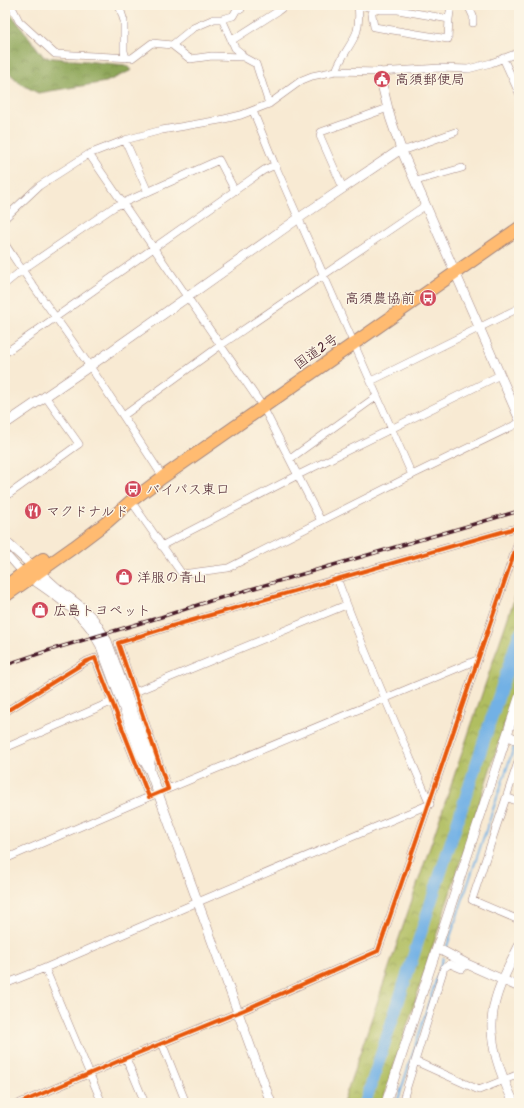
<svg xmlns="http://www.w3.org/2000/svg" width="524" height="1108" font-family="Kalam,'Klee One',sans-serif">
<style>
.forest{fill:url(#forest-crowns);stroke:#6b6240}
.park{fill:url(#park-crowns);stroke:#7d6e46}
.lines{fill:none;stroke-linecap:round;stroke-linejoin:round}
.stream{stroke:#72b1e5;stroke-width:2}
.river{stroke:#72b1e5;stroke-width:12}
.minor-casing{stroke:#a1847f;stroke-width:8}
.tertiary-casing{stroke:#a1847f;stroke-width:10}
.trunk-casing{stroke:#a1847f;stroke-width:14}
.minor{stroke:#fff;stroke-width:7}
.tertiary{stroke:#fff;stroke-width:9}
.trunk{stroke:#ffbb71;stroke-width:12}
.rail-casing{stroke:#4a1f2b;stroke-width:3.5}
.rail{stroke:#fcf5e5;stroke-width:2;stroke-dasharray:6;stroke-linecap:butt}
.cycleway-casing{stroke:#fcf5e5;stroke-width:6}
.cycleway{stroke:#e8590c;stroke-width:4}
.labels{text-anchor:middle;stroke-width:3;stroke-linejoin:round;paint-order:stroke}
.poi-label{font-size:14px;fill:#4a1f2b;stroke:#fcf5e5;text-anchor:start}
.street-label{font-size:14px;fill:#4a1f2b;stroke:#fcf5e5}
</style>
<defs>
<pattern id="forest-crowns" width="20" height="18" patternUnits="userSpaceOnUse"><rect width="20" height="18" fill="#8ca556"/><path d="M2 6a3 3 0 1 1 6 0M12 15a3 3 0 1 1 6 0" fill="none" stroke="#748647"/></pattern>
<pattern id="park-crowns" width="20" height="18" patternUnits="userSpaceOnUse"><rect width="20" height="18" fill="#b0be60"/><path d="M2 6a3 3 0 1 1 6 0M12 15a3 3 0 1 1 6 0" fill="none" stroke="#919a4f"/></pattern>
</defs>
<rect width="100%" height="100%" fill="#fcf5e5"/>
<filter id="ink" filterUnits="userSpaceOnUse"><feTurbulence type="fractalNoise" baseFrequency=".025" numOctaves="2"/><feDisplacementMap in="SourceGraphic" scale="8" xChannelSelector="R" yChannelSelector="G"/><feConvolveMatrix kernelMatrix="1 2 1 2 8 2 1 2 1" color-interpolation-filters="sRGB"/></filter>
<filter id="wash" filterUnits="userSpaceOnUse"><feTurbulence type="fractalNoise" baseFrequency=".012" numOctaves="4" result="noise"/><feDisplacementMap in="SourceGraphic" scale="16" xChannelSelector="R" yChannelSelector="G"/><feGaussianBlur stdDeviation="0.9" result="paint"/><feColorMatrix in="noise" values="0 0 0 0 0 0 0 0 0 0 0 0 0 0 0 0 0 1.4 0 .05"/><feComposite in="paint" operator="in"/></filter>
<g filter="url(#wash)">
<rect width="100%" height="100%" fill="#f8ead3"/>
<path class="forest" d="M5,6l39,51 81,8 7,5 -26,12 -68,11 -17,-9 -15,-14 -1,1z"/>
<path class="park" d="M519,585v95l-137,423h-39z"/>
<g class="lines">
<path class="stream" d="M518,734l1,-3
M446,949l69,-205
M397,1103l46,-145"/>
<path class="river" d="M365,1103l154,-469"/>
</g>
</g>
<g filter="url(#ink)">
<g class="lines">
<g class="minor-casing">
<path id="minor" d="M11,5l8,16 36,33 77,4 20,-15 20,2 18,14 22,-3 31,1 13,7 13,40
M119,5l5,16v30l2,7
M360,5l21,5h17l51,9
M468,5l5,11v7
M371,8l3,19 74,12 1,-20 2,-14
M222,19l13,29 6,5 2,4
M231,41l47,-30 8,-6
M172,45l21,-17 21,-9h8l11,-3 4,-7h4
M503,58l16,35
M336,71c5,-15 16,-26 21,-40 2,-8 2,-18 1,-26
M253,111l22,54 137,310
M125,140l23,52
M401,149h7l47,-17
M89,154l174,253 58,114
M416,181l46,-13
M343,188l-23,-52 1,-4 67,-24
M5,218l34,-32 50,-32 36,-14 37,-10 58,-10 21,-5 28,-11 33,-24 10,-4 24,-5 43,1 61,-4 28,1 23,-6 24,-9 4,-3
M5,244c24,38 52,74 77,111 28,40 54,81 81,122
M5,284l17,-14 92,-63 105,-47 16,31
M5,353l259,-183 11,-5
M371,381l148,-73
M123,416l98,-71 205,-140
M290,459l87,-63
M5,497l74,-53 -34,-48
M131,501l51,73 46,-6 184,-93 107,-52
M161,546l137,-71 202,-100
M5,553l18,20
M135,692l211,-87
M5,712l82,-51 8,-3 54,139 19,-8 -50,-146 54,-17 347,-99
M5,748l106,-46
M519,759l-47,141 47,20
M168,789l309,-129
M506,797l13,5
M5,859l144,-62
M45,968l57,135
M5,984l40,-16 153,-66 232,-98c-32,-75 -65,-149 -93,-226
M162,1043l24,60
M126,1058l19,45
M415,1061l64,29 40,-16
M20,1103l106,-45 118,-48 134,-59c48,-137 94,-275 141,-412
M402,1103l42,-135 6,-4 12,5 5,-5"/>
</g>
<g class="tertiary-casing">
<path id="tertiary" d="M379,72l11,45 11,32 118,269
M5,424l85,-58 209,-148 102,-69
M5,541l52,47 23,18 14,14 13,21 43,118v11
M26,575c20,13 53,36 66,55 3,5 5,10 8,14l41,111 9,16 121,332
M507,735l12,6
M437,948l30,16 52,23
M386,1103l133,-405
M514,1103c-13,-28 -26,-59 -21,-91 3,-23 16,-45 26,-66"/>
</g>
<g class="trunk-casing">
<path id="trunk" d="M5,587l18,-14 20,-14
M5,596l69,-49 33,-25 24,-21 32,-24 356,-249"/>
</g>
<use href="#minor" class="minor"/>
<use href="#tertiary" class="tertiary"/>
<use href="#trunk" class="trunk"/>
<g class="rail-casing">
<path id="rail" d="M5,665l45,-15 111,-33 49,-16 309,-90"/>
</g>
<use href="#rail" class="rail"/>
<g class="cycleway-casing">
<path id="cycleway" d="M5,712l82,-51 8,-3 54,139 19,-8 -50,-146 54,-17 347,-99
M20,1103l106,-45 118,-48 134,-59c48,-137 94,-275 141,-412"/>
</g>
<use href="#cycleway" class="cycleway"/>
</g>
</g>
<defs>
<g id="civic-disc" transform="scale(0.9)"><circle r="9.5" fill="#d1495b" stroke="#fcf5e5"/><path d="M-.6-6.5H3V-4.5H.6V-3L4-1V1h2V6H-6V1h2V-1L-.6-3ZM-1.2 2.5V6h2.4V2.5Z" fill="#fff"/></g>
<g id="bus-disc" transform="scale(0.9)"><circle r="9.5" fill="#d1495b" stroke="#fcf5e5"/><path d="M-5-6H5V4H4V6H2V4H-2V6H-4V4H-5ZM-3.5-4V0h7V-4ZM-3.5 1.2v1.5H-2V1.2ZM2 1.2v1.5H3.5V1.2Z" fill="#fff"/></g>
<g id="restaurant-disc" transform="scale(0.9)"><circle r="9.5" fill="#d1495b" stroke="#fcf5e5"/><path d="M-5-6h1v4h1v-4h1v4h1v-4h1v5L-1.5 .5V6h-2V.5L-5-1ZM5-6V6H3V1.5H1.5Q1.5-4 5-6Z" fill="#fff"/></g>
<g id="shop-disc" transform="scale(0.9)"><circle r="9.5" fill="#d1495b" stroke="#fcf5e5"/><path d="M-5-2.5h2.3a2.7 3.5 0 0 1 5.4 0H5L5.5 6h-11ZM-1.5-2.5h3a1.5 2.3 0 0 0-3 0Z" fill="#fff"/></g>
</defs>
<g fill-rule="evenodd">
<use href="#civic-disc" x="382" y="79"/>
<use href="#bus-disc" x="428" y="298"/>
<use href="#bus-disc" x="133" y="489"/>
<use href="#restaurant-disc" x="33" y="511"/>
<use href="#shop-disc" x="124" y="577"/>
<use href="#shop-disc" x="40" y="610"/>
</g>
<g class="labels">
<g class="poi-label">
<text x="395" y="84">高須郵便局</text>
<text x="415" y="303" text-anchor="end">高須農協前</text>
<text x="146" y="494">バイパス東口</text>
<text x="46" y="516">マクドナルド</text>
<text x="137" y="582">洋服の青山</text>
<text x="53" y="615">広島トヨペット</text>
</g>
<g class="street-label">
<text transform="translate(316 351) rotate(-35)" y="5">国道2号</text>
</g>
</g>
<rect width="524" height="1108" fill="none" stroke="#fcf5e5" stroke-width="20"/>
</svg>
